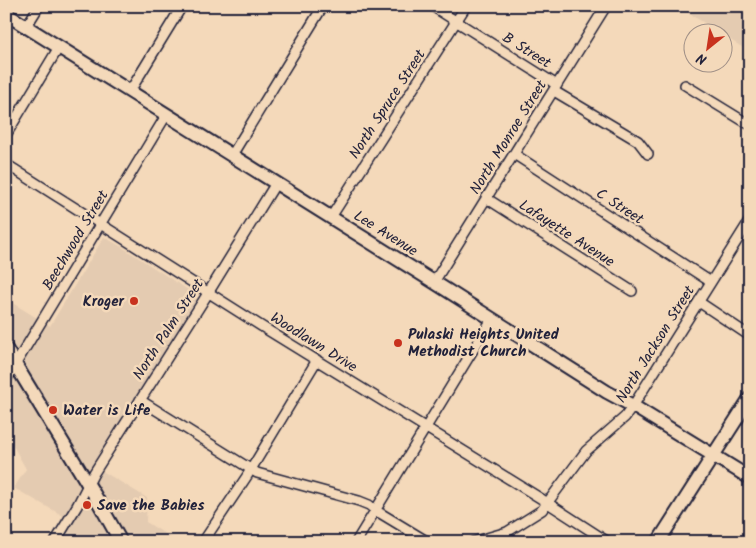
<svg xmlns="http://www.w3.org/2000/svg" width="756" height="548" font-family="Kalam,sans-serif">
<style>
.built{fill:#e4cbb1}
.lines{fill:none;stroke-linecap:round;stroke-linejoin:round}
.street-casing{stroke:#22223b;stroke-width:12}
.secondary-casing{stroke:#22223b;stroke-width:16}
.street{stroke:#f4d9ba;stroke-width:9}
.secondary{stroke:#f4d9ba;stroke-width:12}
.poi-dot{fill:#c8321e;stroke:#f4d9ba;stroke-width:2}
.labels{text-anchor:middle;stroke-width:5;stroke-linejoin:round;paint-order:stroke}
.street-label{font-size:15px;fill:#22223b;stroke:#f4d9ba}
.poi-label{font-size:15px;font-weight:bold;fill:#22223b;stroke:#f4d9ba;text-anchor:start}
</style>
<rect width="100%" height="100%" fill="#f4d9ba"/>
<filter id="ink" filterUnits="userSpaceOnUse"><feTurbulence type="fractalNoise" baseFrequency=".02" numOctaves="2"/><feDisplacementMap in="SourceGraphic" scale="10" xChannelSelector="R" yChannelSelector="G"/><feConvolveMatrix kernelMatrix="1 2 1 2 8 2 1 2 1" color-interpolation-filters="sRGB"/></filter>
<g filter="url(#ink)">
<path class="built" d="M677,6h73v46l-26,-16v-4h-5z
M104,237l18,10 77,50 -100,172 48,29 -1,24 32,20h-110l-4,-3 10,-17 -60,-34 12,-19 -20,-36v-134l44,27z"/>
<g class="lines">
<g class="street-casing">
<path id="street" d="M432,6l125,79
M26,27l13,-21
M685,85l65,40
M130,91l52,-85
M554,91l84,50 10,13
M6,135l53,-88
M514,154l197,128
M232,155l91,-149
M6,164l255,162 279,172 68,44
M486,198l146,93
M331,217l135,-211
M434,282l172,-276
M699,302l51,34
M6,380l161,-266
M140,400l117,73 102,28 10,4 6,5 53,32
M55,542l22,-36 17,-33 111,-175 71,-115
M203,542l44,-66 70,-116
M356,542l136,-223
M473,542l34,-10 35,-22 44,-59 39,-34 8,-11 117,-186
M504,542l3,-10"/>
</g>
<g class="secondary-casing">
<path id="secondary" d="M6,14l428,268 173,110 26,14 117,72
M6,349l88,145 27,48
M658,542l92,-144"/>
</g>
<use href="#street" class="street"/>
<use href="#secondary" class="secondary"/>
</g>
</g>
<g class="poi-dot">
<circle cx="134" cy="301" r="5"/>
<circle cx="398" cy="343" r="5"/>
<circle cx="53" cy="410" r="5"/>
<circle cx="87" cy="505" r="5"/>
</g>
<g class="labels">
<g class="street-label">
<text transform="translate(527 50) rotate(32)" y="5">B Street</text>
<text transform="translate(387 104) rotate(-57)" y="5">North Spruce Street</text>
<text transform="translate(508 137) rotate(-58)" y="5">North Monroe Street</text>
<text transform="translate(620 206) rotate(33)" y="5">C Street</text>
<text transform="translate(386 233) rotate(32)" y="5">Lee Avenue</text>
<text transform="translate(567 233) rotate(33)" y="5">Lafayette Avenue</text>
<text transform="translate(75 240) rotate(-59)" y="5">Beechwood Street</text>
<text transform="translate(168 329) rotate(-57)" y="5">North Palm Street</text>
<text transform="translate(314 342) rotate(32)" y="5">Woodlawn Drive</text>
<text transform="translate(655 344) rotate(-58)" y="5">North Jackson Street</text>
</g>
<g class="poi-label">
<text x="124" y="306" text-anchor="end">Kroger</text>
<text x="408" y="339">Pulaski Heights United<tspan x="408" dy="17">Methodist Church</tspan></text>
<text x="63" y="415">Water is Life</text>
<text x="97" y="510">Save the Babies</text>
</g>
</g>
<rect width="756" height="548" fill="none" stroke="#f4d9ba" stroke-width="25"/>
<rect x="12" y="12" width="731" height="523" fill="none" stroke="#22223b" stroke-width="2" filter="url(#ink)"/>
<g transform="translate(708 48) rotate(210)"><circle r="24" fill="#f4d9ba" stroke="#a09087"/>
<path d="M0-4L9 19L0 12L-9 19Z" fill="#c8321e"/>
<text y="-8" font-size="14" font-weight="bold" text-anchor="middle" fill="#22223b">N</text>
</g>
</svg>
